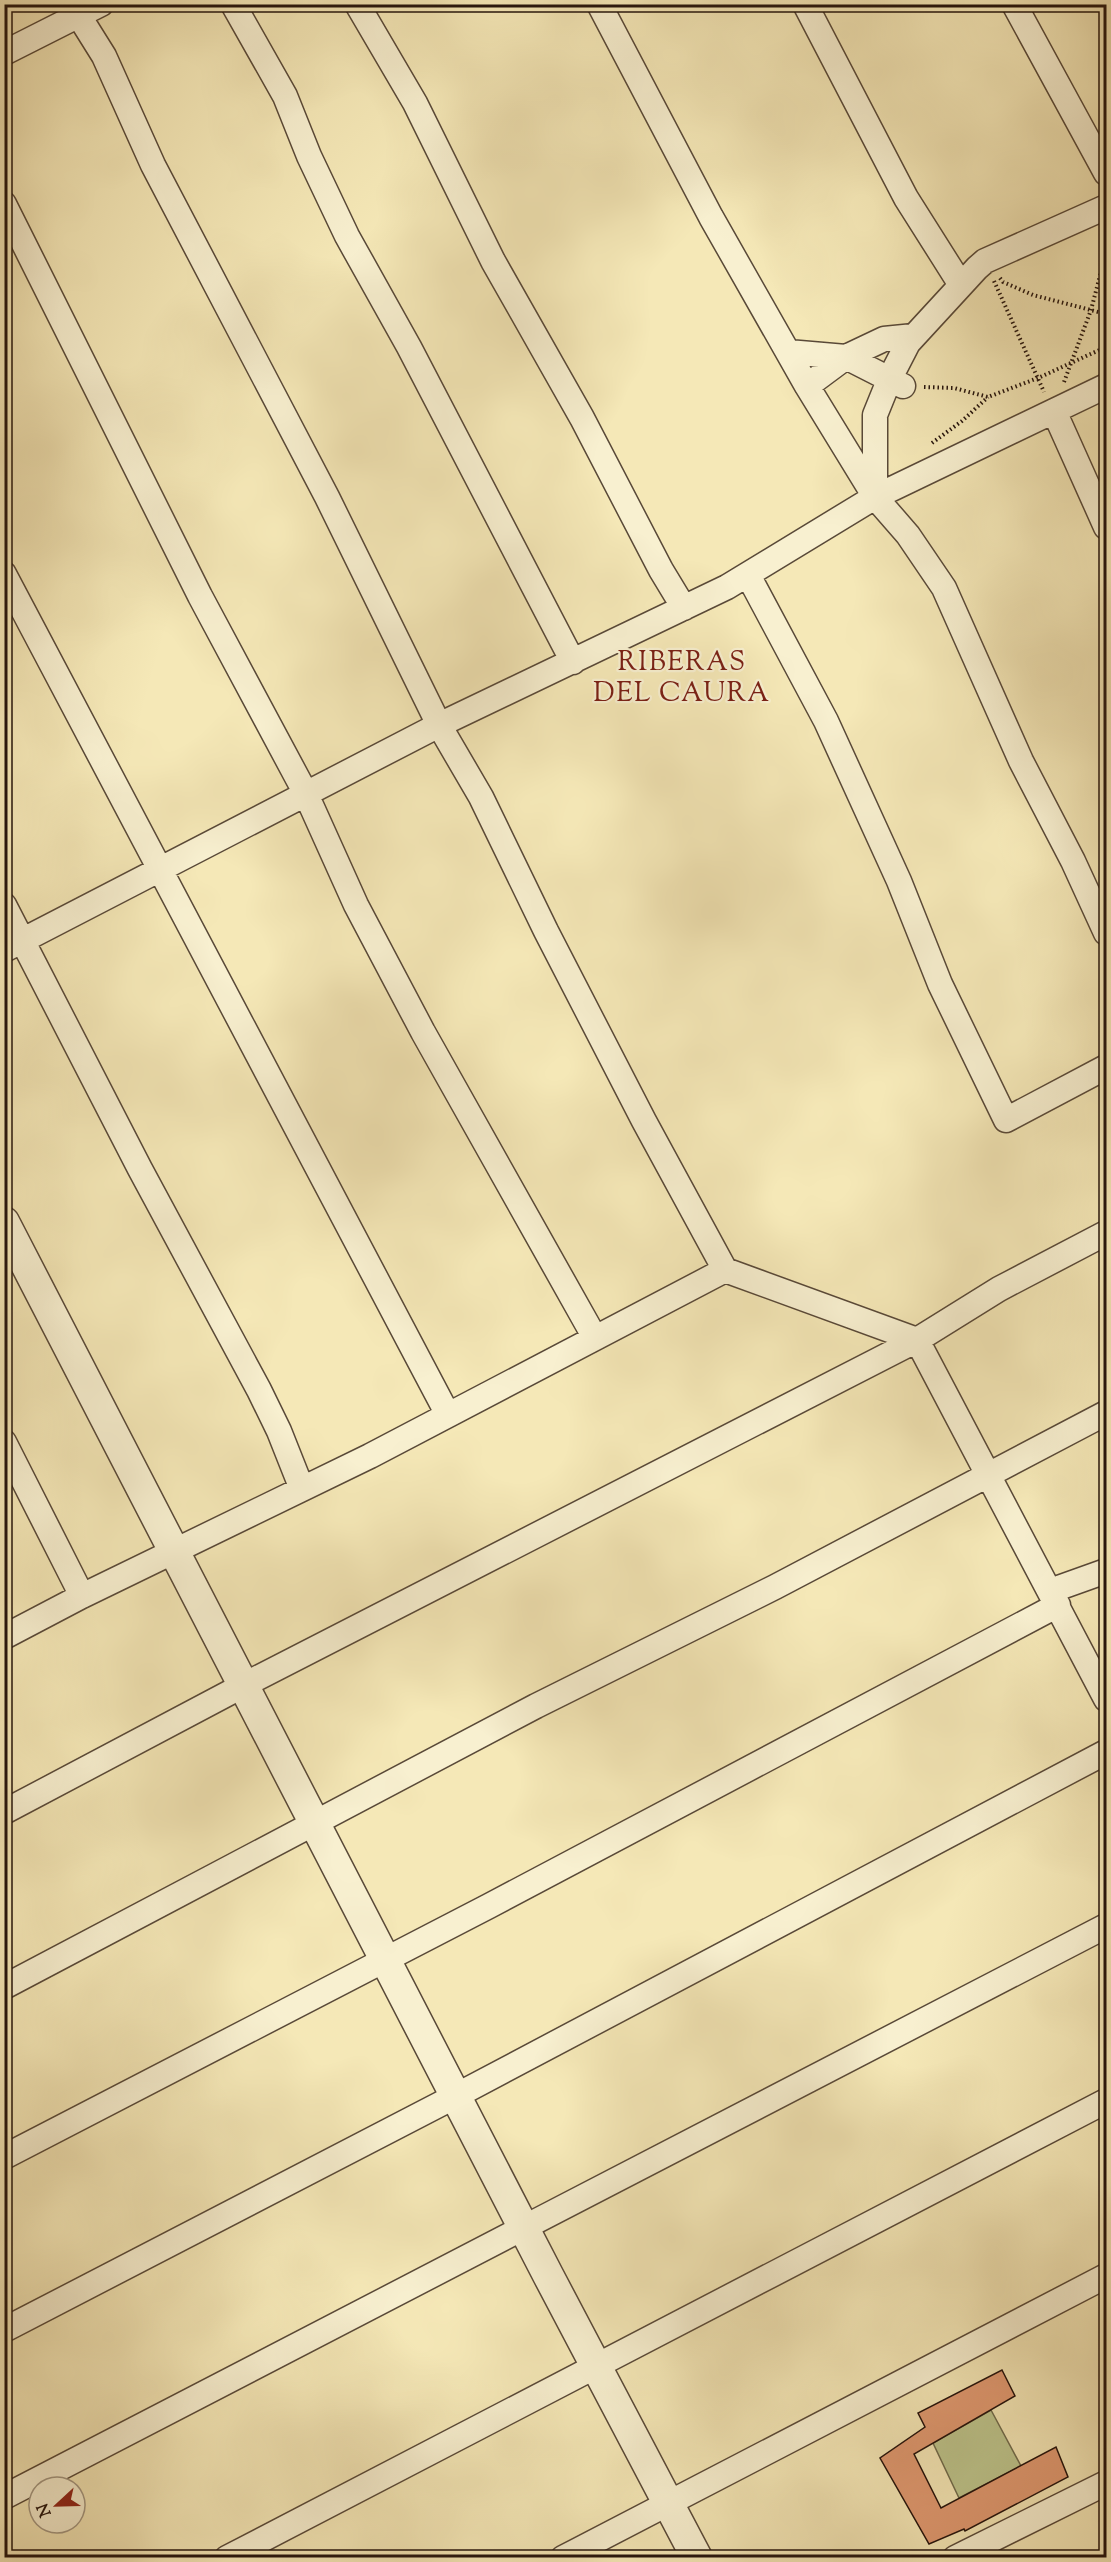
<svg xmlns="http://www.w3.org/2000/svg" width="1111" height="2562" font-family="'Sorts Mill Goudy',serif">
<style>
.green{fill:#bdc58d;stroke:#716c4d;stroke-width:1.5}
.building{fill:#e09a72;stroke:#25140d;stroke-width:1.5}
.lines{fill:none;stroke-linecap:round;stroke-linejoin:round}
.minor-casing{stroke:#594938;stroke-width:27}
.tertiary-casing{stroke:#594938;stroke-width:33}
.path{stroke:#25140d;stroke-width:4;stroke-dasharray:1.5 3;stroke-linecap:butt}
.minor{stroke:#f8f0d0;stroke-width:24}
.tertiary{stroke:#f8f0d0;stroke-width:30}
.labels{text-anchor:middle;stroke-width:4.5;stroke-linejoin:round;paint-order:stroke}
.neighbourhood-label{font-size:27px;letter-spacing:1.5px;fill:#7a1f14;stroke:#f8f0d0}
</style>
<rect width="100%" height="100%" fill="#f5e8b7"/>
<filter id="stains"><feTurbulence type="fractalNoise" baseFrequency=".00333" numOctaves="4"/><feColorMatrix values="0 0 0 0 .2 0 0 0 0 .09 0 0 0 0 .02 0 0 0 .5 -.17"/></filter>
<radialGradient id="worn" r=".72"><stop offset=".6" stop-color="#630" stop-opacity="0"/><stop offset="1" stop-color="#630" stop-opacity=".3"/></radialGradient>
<path class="green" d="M991,2410l30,56 -62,32 -26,-55z"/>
<path class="building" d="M1002,2370l13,26 -101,58 27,54 115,-61 12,30 -103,54 -1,-2 -35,15 -49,-86 45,-31 -7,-14z"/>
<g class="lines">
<g class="minor-casing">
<path id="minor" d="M233,4l52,92 24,60 38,80 62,111 164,315
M357,4l58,99 78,158 89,157 79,152 23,38
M599,4l112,213 96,169 68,111 33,38 36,53 77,173 52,100 33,72
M805,4l101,194 55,87
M1014,4l92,169
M79,16l25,40 49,109 174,332 112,228 42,72 65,134 98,190 81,149
M4,53l97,-49
M4,204l196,392 106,198 50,111 67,127 172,306
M788,352l58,5 57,29
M807,386l39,-29 38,-18 30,-3
M1054,411l52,116
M875,497l231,-111
M4,574l444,841
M748,575l78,146 73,160 41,103 66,136 100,-53
M4,905l136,264 119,221 20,41 23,58
M4,950l435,-225 288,-138 148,-90v-82l15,-37 18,-35 69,-75 8,-7 121,-54
M4,1442l78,154
M1050,1591l56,-20
M4,1637l78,-41 288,-140 355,-186 192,70 189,359
M4,1812l240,-127 673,-345 82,-51 107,-56
M4,1987l532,-281 239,-119 331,-174
M4,2157l485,-251 569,-301
M4,2330l444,-230 658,-348
M4,2497l1102,-571
M227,2558l879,-457
M563,2558l543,-282
M955,2558l151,-75"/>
</g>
<g class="tertiary-casing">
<path id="tertiary" d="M4,1222l544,1053 149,283"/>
</g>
<path class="path" d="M1000,278l3,4 30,13 73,19
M994,281l50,111
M1064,382l27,-72 15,-57
M924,387l30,1 34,9 50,-19 68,-31
M932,443l30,-22 26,-24"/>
<use href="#minor" class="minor"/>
<use href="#tertiary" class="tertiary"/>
</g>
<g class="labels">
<g class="neighbourhood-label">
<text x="682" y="670">RIBERAS<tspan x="682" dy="31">DEL CAURA</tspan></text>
</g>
</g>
<rect width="1111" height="2562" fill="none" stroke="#f5e8b7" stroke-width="24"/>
<rect x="6" y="6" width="1099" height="2550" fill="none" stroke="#25140d" stroke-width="3"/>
<rect x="12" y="12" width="1087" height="2538" fill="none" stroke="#25140d" stroke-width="1.5"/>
<g transform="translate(57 2505) rotate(248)"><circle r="28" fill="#f8f0d0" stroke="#a49882" stroke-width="1.5"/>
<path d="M0-4.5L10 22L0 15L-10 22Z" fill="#8f2418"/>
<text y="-9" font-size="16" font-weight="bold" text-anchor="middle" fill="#25140d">N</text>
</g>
<rect width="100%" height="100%" filter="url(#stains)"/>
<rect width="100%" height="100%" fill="url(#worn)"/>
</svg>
